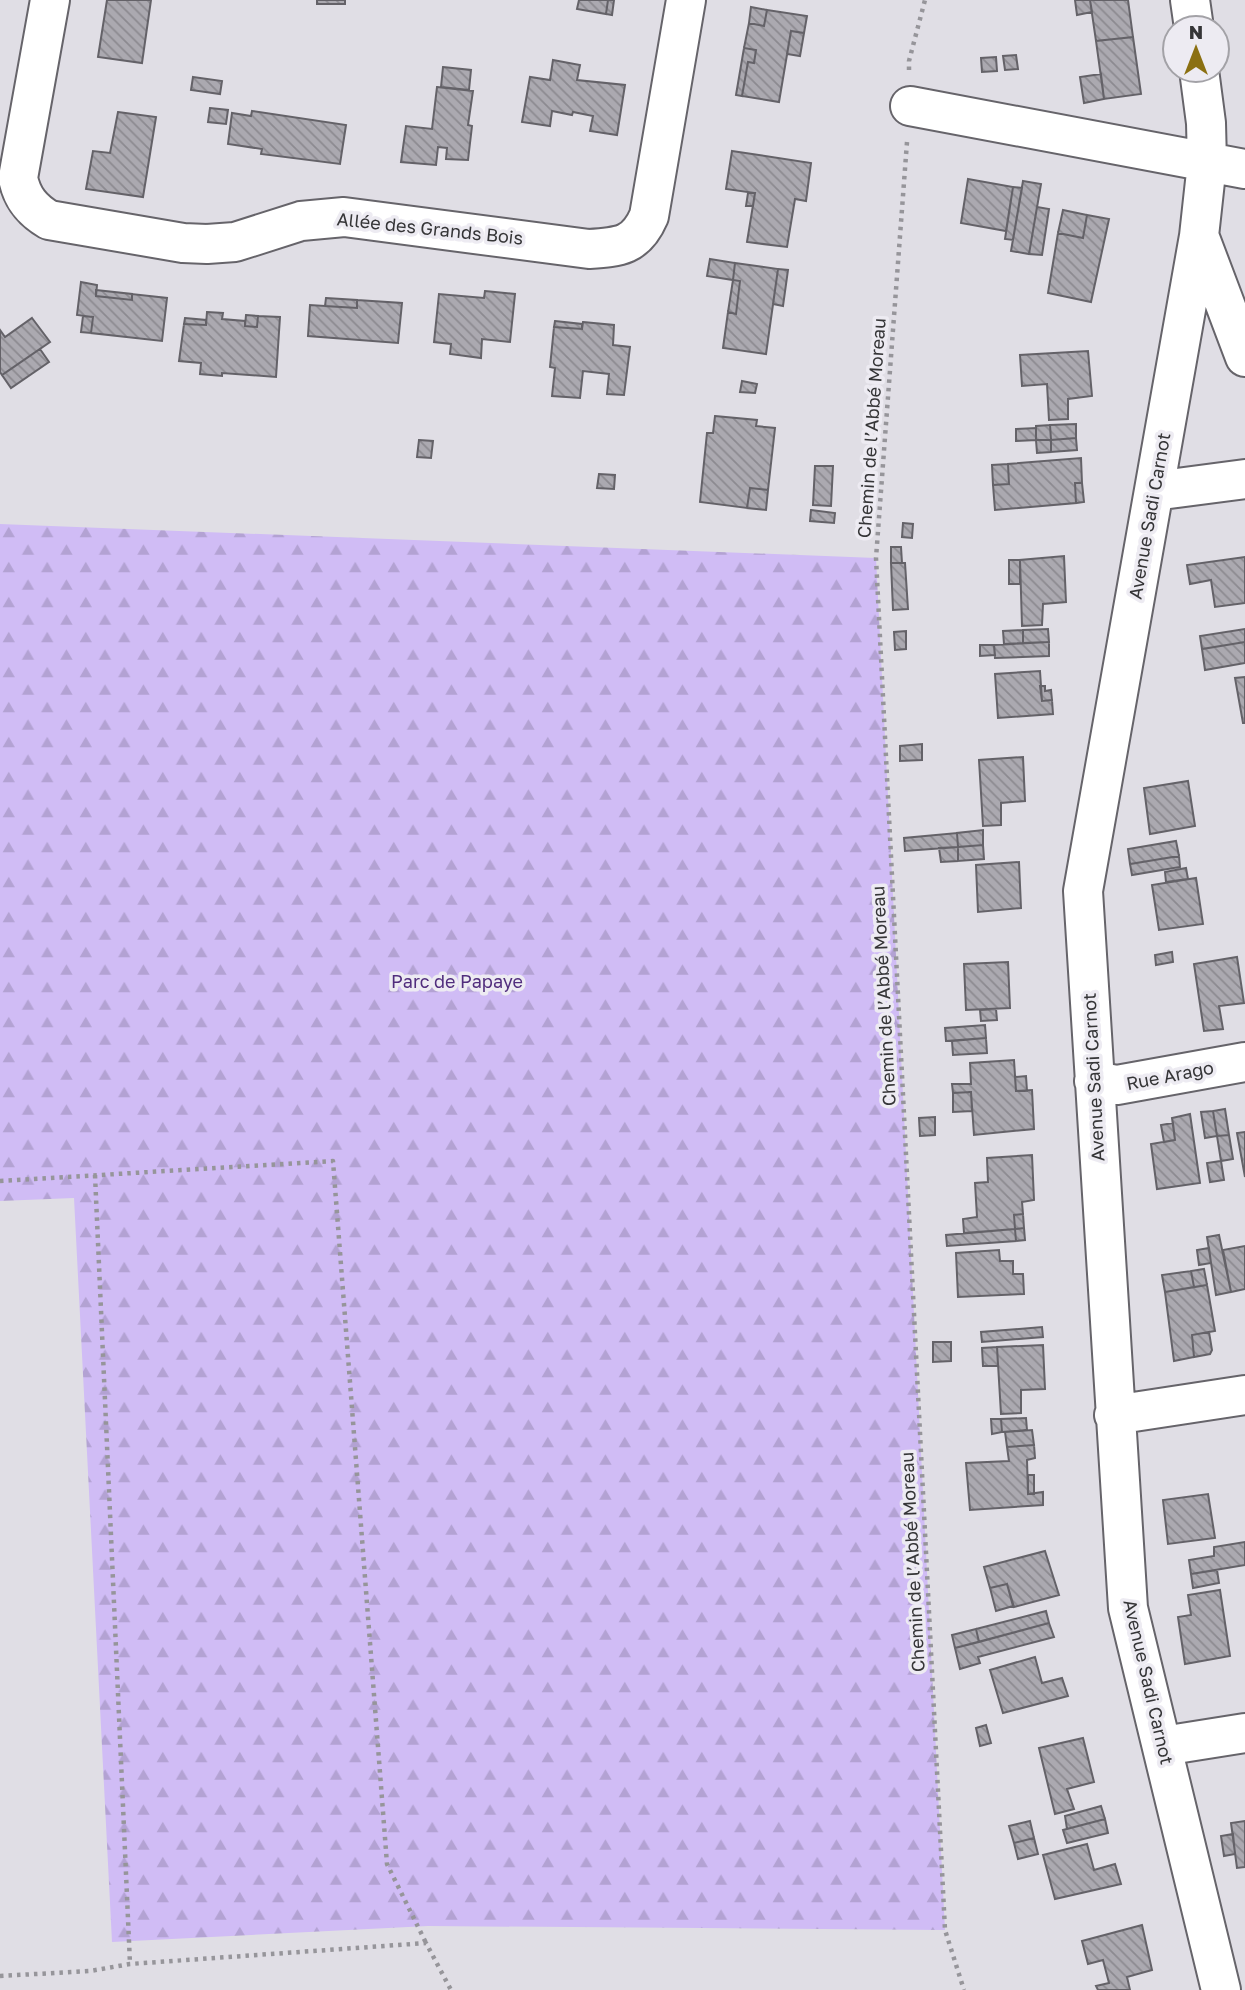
<svg xmlns="http://www.w3.org/2000/svg" width="1245" height="1990" font-family="'Golos Text',sans-serif">
<style>
.forest{fill:url(#forest-firs)}
.building{fill:url(#building-back-hatch);stroke:#646268;stroke-width:2}
.lines{fill:none;stroke-linecap:round;stroke-linejoin:round}
.minor-casing{stroke:#66646a;stroke-width:42}
.path{stroke:#96959a;stroke-width:4.5;stroke-dasharray:3.5 5;stroke-linecap:butt}
.minor{stroke:#fff;stroke-width:38}
.labels{text-anchor:middle;stroke-width:7;stroke-linejoin:round;paint-order:stroke}
.street-label{font-size:18px;fill:#353537;stroke:#edebf2}
.park-label{font-size:18px;fill:#512e7d;stroke:#edebf2}
</style>
<defs>
<pattern id="forest-firs" width="22" height="20" patternUnits="userSpaceOnUse" patternTransform="scale(1.75)"><rect width="22" height="20" fill="#d0bcf5"/><path d="M5 1l3.5 6h-7zM16 11l3.5 6h-7z" fill="#b3a2d3"/></pattern>
<pattern id="building-back-hatch" width="6" height="6" patternUnits="userSpaceOnUse" patternTransform="scale(1.75)"><rect width="6" height="6" fill="#aba9b0"/><path d="M-1 5l2 2M0 0l6 6M5-1l2 2" fill="none" stroke="#8c8a90"/></pattern>
</defs>
<rect width="100%" height="100%" fill="#e0dee5"/>
<path class="forest" d="M0,524l876,34 69,1372 -517,-4 -316,16 -38,-744 -74,3z"/>
<path class="building" d="M107,0h44l-9,63 -44,-6z
M317,0h28v4h-28z
M579,0h29l-2,14 -29,-5z
M608,0h6l-2,15 -6,-1z
M1075,0h15l2,12 -15,3z
M1090,0h38l5,37 -37,4z
M751,7l16,3 -3,16 -15,-3z
M767,10l40,6 -3,17 -13,-2 -12,71 -37,-6 6,-34 6,1 2,-13 -12,-2 5,-25 15,3z
M791,31l13,2 -4,23 -13,-2z
M1133,37l8,57 -37,5 -8,-58z
M744,48l12,2 -2,13 -6,-1 -6,34 -6,-1z
M1016,55l2,14 -13,1 -2,-14z
M996,57l1,14 -15,1 -1,-14z
M553,60l27,5 -3,15 48,5 -8,50 -27,-4 3,-15 -20,-4 -1,3 -20,-4 -2,15 -28,-4 8,-45 20,3z
M443,67l28,3 -2,20 -28,-3z
M1101,74l3,25 -20,4 -4,-26z
M193,77l29,4 -2,13 -29,-4z
M437,87l36,4 -5,34 4,1 -4,34 -22,-1 1,-11 -9,-1 -2,18 -35,-3 5,-36 26,3z
M210,108l18,2 -2,14 -18,-2z
M252,111l94,14 -6,39 -79,-10 1,-5 -34,-5 4,-31 19,3z
M118,112l38,5 -13,80 -57,-8 7,-38 17,2z
M732,151l79,12 -5,38 -11,-2 -8,48 -40,-5 8,-49 -29,-4z
M968,179l45,8 -7,44 -45,-8z
M1023,181l18,3 -12,70 -18,-3z
M1013,187l9,1 -9,52 -8,-1z
M748,193h7l-2,13h-7z
M1037,207l12,2 -7,46 -13,-1z
M1063,210l24,5 -4,23 -25,-5z
M1087,215l22,4 -18,83 -43,-9 10,-60 25,5z
M710,259l25,4 -2,17 -26,-4z
M735,263l43,6 -12,85 -43,-6 5,-36 8,2 4,-33 -7,-1z
M778,269l10,1 -5,36 -10,-2z
M733,280l7,1 -4,33 -8,-2z
M81,282l16,3 -1,11 36,4v-6l35,4 -5,43 -71,-8 2,-16 -16,-2z
M96,290l36,4v6l-36,-4z
M485,291l30,3 -5,48 -28,-3 -1,19 -31,-4 1,-10 -17,-2 5,-48 45,4z
M326,298l31,2v8l-32,-2z
M357,300l45,3 -4,40 -90,-7 2,-31 47,3z
M207,312l16,1 -1,6 23,2v5l12,1 1,-11 22,1 -4,60 -54,-4v3l-22,-2 1,-11 -22,-2 5,-37 22,1z
M246,315l12,1 -1,11 -12,-1z
M83,316l10,1 -2,16 -10,-1z
M32,318l18,24 -48,33 -2,-3v-42l5,7z
M185,318l21,2v5l-22,-1z
M555,321l27,3v5l-28,-2z
M583,322l31,3 -1,20 17,2 -6,48 -17,-1 2,-20 -26,-3 -3,27 -28,-2 3,-28 -5,-1 4,-40 28,2z
M40,349l9,13 -38,26 -9,-13z
M1088,351l4,45 -24,3v20l-19,1 -2,-36 -25,2 -2,-31z
M742,381l15,3 -2,9 -15,-1z
M715,416l42,4 -1,6 19,2 -7,62 -18,-2 -3,20 -47,-6 7,-69h6z
M1076,424v14l-25,2 -1,-15z
M1050,425l1,15h-15v-14z
M1036,428v12l-20,1v-12z
M1076,438l1,12 -26,2v-12z
M419,440l14,1 -2,17 -14,-1z
M1036,440h15v12l-14,1z
M1081,458l1,25h-7l1,20 -81,7 -2,-25 16,-1 -1,-20z
M1008,464l1,20 -16,1 -1,-20z
M815,466h18l-2,40 -18,-1z
M599,474l16,1 -1,14 -17,-1z
M1075,483h7l2,19 -8,1z
M750,488l18,2 -2,20 -19,-2z
M811,510l24,3 -1,10 -24,-2z
M903,523l10,1 -1,14 -10,-1z
M891,547h10l1,16h-11z
M1064,556l2,46 -23,2 -1,21 -20,1 -2,-66z
M1245,557v46l-30,4 -4,-27 -21,4 -3,-19z
M1009,560h11v24h-11z
M891,563h14l3,46 -15,1z
M1048,629l1,13 -26,1v-13z
M1245,629v13l-43,7 -2,-13z
M1023,630v13l-19,1 -1,-13z
M906,631v18l-11,1 -1,-18z
M1049,642v14l-54,2 -1,-13z
M1245,642v21l-40,7 -3,-21z
M980,645h14l1,10 -15,1z
M1040,671l2,30 10,-1 1,14 -55,4 -3,-44z
M1245,677v46h-2l-8,-45z
M1040,686h5v5l6,-1 1,10 -10,1z
M922,744v16l-22,1v-15z
M1023,757l2,44 -24,2v22l-18,1 -4,-66z
M1188,781l7,45 -45,8 -6,-46z
M983,830v15l-25,2 -1,-14z
M957,833l1,14 -53,4 -1,-13z
M1176,841l3,15 -49,8 -2,-15z
M983,845l1,14 -26,2v-14z
M958,847v14l-17,1 -2,-14z
M1179,856l1,11 -48,8 -2,-11z
M1019,862l2,46 -43,4 -2,-47z
M1186,868l2,11 -22,3 -1,-10z
M1196,878l7,46 -44,6 -7,-45z
M1172,952l1,10 -17,3 -1,-10z
M1237,957l7,46 -25,3 4,23 -19,2 -10,-67z
M1008,962l2,46 -44,2 -2,-46z
M996,1009l1,11 -16,1 -1,-11z
M985,1025l1,13 -40,3 -1,-13z
M986,1038l1,15 -34,2 -1,-14z
M1014,1060l2,31 16,-1 2,39 -60,6 -3,-43 -18,1 -1,-9h19l-1,-21z
M1026,1076l1,15h-11l-1,-14z
M971,1092l1,19 -19,1v-19z
M1225,1109l4,26 -12,1 -4,-25z
M1213,1111l4,25 -12,2 -4,-26z
M1190,1114l10,69 -43,6 -6,-45 24,-4 -3,-22z
M935,1117v18l-15,1 -1,-18z
M1173,1123l2,17 -11,2 -3,-17z
M1245,1132v45l-8,-44z
M1229,1135l4,24 -12,2 -4,-25z
M1032,1155l2,45 -12,2 1,12 -9,1 1,14 -51,4 -1,-14 14,-2 -2,-34 13,-1 -1,-24z
M1221,1161l3,19 -14,2 -3,-19z
M1023,1214l1,14 -9,1 -1,-14z
M1024,1228l1,12 -9,1 -1,-12z
M1015,1229l1,12 -69,5 -1,-11z
M1219,1235l12,57 -15,3 -9,-58z
M1245,1246v43l-14,3 -8,-42z
M1209,1248l2,15 -12,2 -2,-15z
M999,1250l1,11h13v13h10l1,20 -66,3 -2,-44z
M1204,1269l3,16 -13,2 -3,-16z
M1191,1271l3,16 -29,5 -3,-17z
M1207,1285l8,46 -23,4 2,22 -20,4 -9,-69z
M1042,1327l1,10 -61,5 -1,-10z
M1209,1332l3,18 -2,4 -16,3 -2,-22z
M933,1342h18v19l-18,1z
M1043,1345l2,44 -24,1v23l-20,1 -4,-67z
M997,1347l1,19h-15l-1,-18z
M1026,1418l1,12 -25,2 -1,-13z
M991,1419h10l1,13 -10,2z
M1032,1430l2,15 -27,2 -2,-15z
M1034,1445l1,13 -8,2 1,34 15,-2v13l-73,5 -4,-47 43,-2 -2,-14z
M1028,1475h6v19h-6z
M1208,1494l7,44 -47,6 -5,-44z
M1245,1542v23l-54,9 -2,-14 25,-4v-9z
M1045,1551l14,44 -45,12 -7,-23 -17,4 -6,-21z
M1217,1570l2,13 -26,5 -2,-14z
M1007,1584l6,22 -17,5 -6,-23z
M1220,1590l10,66 -45,8 -7,-47 13,-2 -3,-20z
M1046,1611l3,12 -70,19 -3,-13z
M1049,1623l5,14 -76,20 2,6 -20,6 -5,-21z
M976,1629l3,13 -24,6 -3,-13z
M1035,1657l7,26 20,-5 6,18 -65,17 -13,-43z
M986,1725l5,18 -11,3 -4,-18z
M1083,1738l11,44 -27,7 7,20 -19,5 -16,-66z
M1101,1806l4,13 -38,10 -2,-13z
M1105,1819l3,14 -41,10 -4,-13z
M1030,1821l4,17 -20,5 -5,-17z
M1245,1821v46l-8,1 -6,-45z
M1233,1834l2,20 -11,2 -3,-20z
M1034,1838l4,16 -20,5 -4,-16z
M1087,1844l7,26 21,-6 6,20 -66,15 -12,-44z
M1142,1925l10,45 -25,7 3,13h-32l-2,-4 13,-3 -6,-23 -15,4 -6,-23z"/>
<g class="lines">
<g class="minor-casing">
<path id="minor" d="M50,0l-32,178c4,20 14,32 31,42l134,23 24,1 28,-2 66,-21 43,-4 245,32c31,-2 47,-3 60,-33l37,-216
M1190,0l4,28
M1199,70l7,53 1,40 -8,73 -116,655 45,717 93,382
M910,106l335,63
M1200,238l45,119
M1154,491l91,-12
M1094,1081l23,4 128,-23
M1114,1415l131,-20
M1163,1746l82,-13"/>
</g>
<path class="path" d="M909,70v-9l16,-61
M907,142l-31,416 69,1372 19,60
M95,1175l35,789
M0,1181l333,-20 54,703 39,79
M0,1976l90,-5 40,-7 296,-21 25,47"/>
<use href="#minor" class="minor"/>
</g>
<g class="labels">
<g class="street-label">
<text transform="translate(430 229) rotate(6)" y="6">Allée des Grands Bois</text>
<text transform="translate(872 428) rotate(-86)" y="6">Chemin de l’Abbé Moreau</text>
<text transform="translate(1150 516) rotate(-80)" y="6">Avenue Sadi Carnot</text>
<text transform="translate(884 996) rotate(-93)" y="6">Chemin de l’Abbé Moreau</text>
<text transform="translate(1170 1076) rotate(-11)" y="6">Rue Arago</text>
<text transform="translate(1094 1077) rotate(-93)" y="6">Avenue Sadi Carnot</text>
<text transform="translate(913 1562) rotate(-93)" y="6">Chemin de l’Abbé Moreau</text>
<text transform="translate(1148 1682) rotate(77)" y="6">Avenue Sadi Carnot</text>
</g>
<g class="park-label">
<text x="457" y="988">Parc de Papaye</text>
</g>
</g>
<g transform="translate(1196 49)"><circle r="33" fill="#edebf2" stroke="#a3a2a7" stroke-width="2"/>
<path d="M0-5L12 26L0 18L-12 26Z" fill="#8b7012"/>
<text y="-10" font-size="19" font-weight="bold" text-anchor="middle" fill="#353537">N</text>
</g>
</svg>
